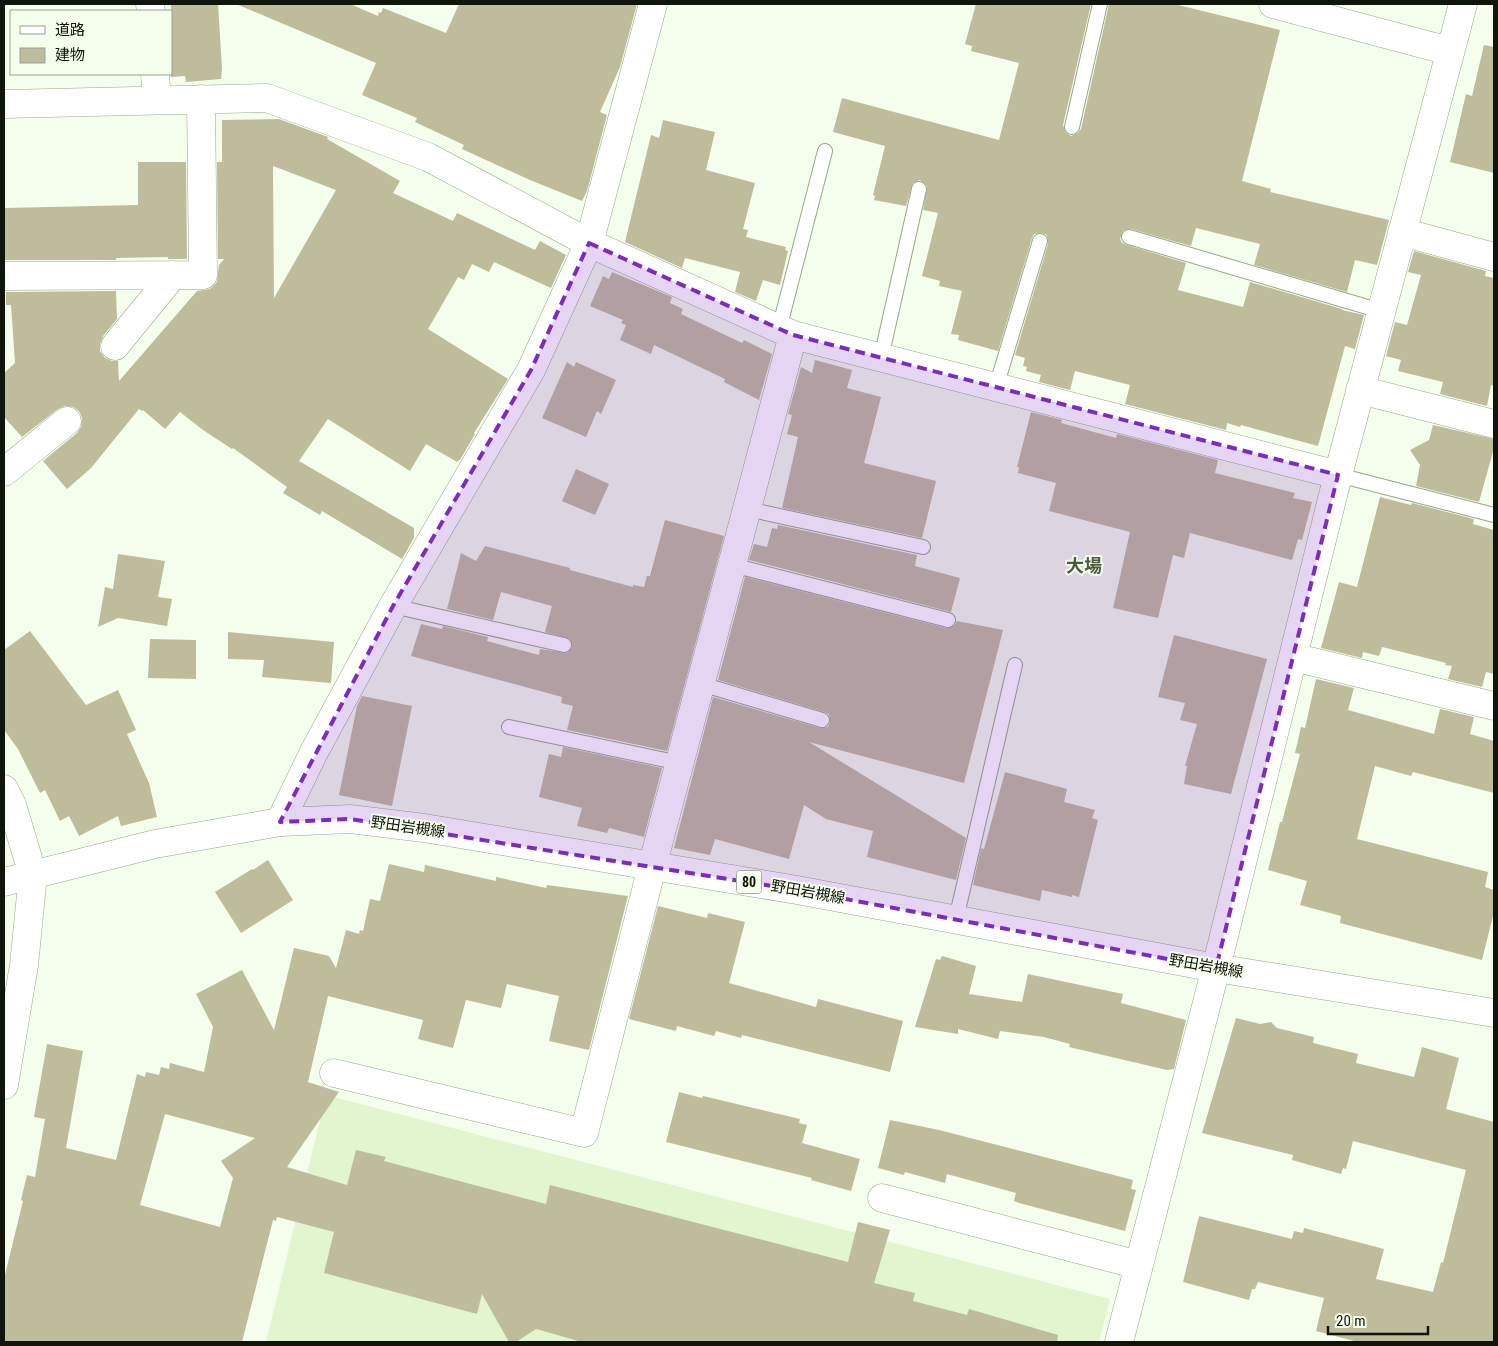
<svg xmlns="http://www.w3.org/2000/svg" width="1498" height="1346" font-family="'Roboto Condensed','Noto Sans JP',sans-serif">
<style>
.built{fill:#e2f5cf}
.building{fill:#bebc9b;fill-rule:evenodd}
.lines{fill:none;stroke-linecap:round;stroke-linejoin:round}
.lane-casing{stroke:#98a68a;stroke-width:16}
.street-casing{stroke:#98a68a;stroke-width:29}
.secondary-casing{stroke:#98a68a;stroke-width:29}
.primary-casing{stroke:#98a68a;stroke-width:29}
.lane{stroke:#fff;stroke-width:14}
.street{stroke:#fff;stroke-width:28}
.secondary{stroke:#fff;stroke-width:28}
.primary{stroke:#fff;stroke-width:28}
.marked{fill:#7b2cbf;fill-opacity:0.2;stroke:#7b2cbf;stroke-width:4;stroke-dasharray:10 6;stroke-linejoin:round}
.labels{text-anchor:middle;stroke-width:4;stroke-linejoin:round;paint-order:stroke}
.shield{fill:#f5feec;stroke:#555b4e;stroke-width:1}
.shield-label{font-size:14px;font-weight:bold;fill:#10150b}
.street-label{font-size:15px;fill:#10150b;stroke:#f5feec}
.quarter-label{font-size:18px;font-weight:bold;fill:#4e5b41;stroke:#f5feec}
</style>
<rect width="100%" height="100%" fill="#f5feec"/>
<path class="built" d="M326,1095l784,204 -11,43h-833z"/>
<path class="building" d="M171,4h47l4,65 -1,10 -35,3 -1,-6 -14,1z
M236,4h114l28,12 1,-4 2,1 2,-5 63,25 13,-29h178l-17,63 -20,45 7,3 -20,76 -5,10 -52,-21 -68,-31 2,-4 -49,-23 2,-4 -55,-23 14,-32z
M976,4h115l-28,121 3,8 5,3 7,-3 3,-4 28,-125h65l106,26 -38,151 29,8 -1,3 119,28 -12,45 -22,-5 -8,32 -93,-27 6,-21 -64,-16 -5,18 -60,-17 -8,2 -3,8 2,4 5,2 59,18 -8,27 65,17 7,-25 92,27v1l22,5 -9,34 -10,-3 -27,100 -77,-21 -1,2 -13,-4 -1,7 -101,-26 5,-19 -55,-14 -5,19 -31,-8 2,-7 -15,-4 1,-4 -4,-1 2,-8 -10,-3 33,-111 -1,-9 -5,-2 -8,1 -2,4 -34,113 -40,-11 1,-5 -8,-1 11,-43 -23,-5 1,-5 -18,-5 16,-63 -15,-3 4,-24 -7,-6 -7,3 -7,23 -32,-6 1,-4 -2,-1 12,-49 -52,-14 9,-34 157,42 20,-77 -48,-12 1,-5 -7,-2z
M1484,45l10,2v126l-44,-11 16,-68 6,2z
M279,119l49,18 -1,2 73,42 -7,12 60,28 4,-8 78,37 5,-9 26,14 -15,33 -57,-26 -5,10 -17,-8 -8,16 -6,-3 -30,52 80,50 -34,54 1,1 -15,26h-1l-2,2 -31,-18 -16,27 -82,-52 -29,42 115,67v10l-12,21 -80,-48 -2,4 -37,-22 4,-6 -54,-39 -1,1 -29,-19 -23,-18 -15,17 -22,-19 -1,1 -3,-2 -48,59 -24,21 -24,-28 34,-28 4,-6 1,-9 -3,-7 -6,-4 -8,-1 -7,3 -36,28 -18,-20v-44l11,-10 -4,-58h-5v-13l110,-1 1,28 -14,17 -3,8v7l5,7 7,3h6l1,20 78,-90 13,-2 7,-7 2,-17 5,-6h-6l-1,-97h5v-42zM273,166l63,24 -62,108z
M663,120l52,12 -9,38 49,13 -12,46 5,1 -2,7 40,10 -1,3 3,1 -8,34 -17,-5 -7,21 -21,-9 5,-20 -55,-14 -3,10 -57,-26 26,-107 8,3z
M138,162h48l1,97h-19v-2l-52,1v2h-111l-1,-52 134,-3z
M1414,251l72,20 -1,5 9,2v108l-3,-1 -4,21 -47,-12 3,-12 -45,-11 3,-11 -15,-4 9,-34 12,3 14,-50 -13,-3z
M612,272l60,25 -2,6 13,6 -2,5 61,29 2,-3 28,14 -13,46 -35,-18 1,-3 -71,-34 -3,9 -31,-14 6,-15 -5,-2 2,-3 -33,-14 13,-30 6,3z
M815,360l37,10 -5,18 34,9 -17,66 72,18 -14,57 -140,-30 16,-71 -11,-3 5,-19 -4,-1 13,-47 11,6z
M567,362l7,5 2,-5 40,18 -15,34 -4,-3 -11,26 -44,-19z
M1031,412l31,8 -1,3 55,15 1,-4 101,26 -3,13 80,20 -2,5 19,4 -10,38 -4,-1 -6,21 -102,-27 -6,25 -11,-3 -15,63 -45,-10 17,-76 -81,-21 7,-28 -38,-10 1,-6h-2z
M1433,425l61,14v9l-15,54 -63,-16 4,-21 -10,-15 19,-10z
M576,469l33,15 -14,31 -33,-14z
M1380,497l31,8 1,-2 62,16 -1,5 21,6v144l-8,-2 -4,15 -34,-8 4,-13 -7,-1 1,-2 -64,-16 -3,9 -16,-4 -1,6 -41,-10 18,-66 18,5z
M665,520l59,16 -57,215 -100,-21 6,-24 -12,-3 1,-6 -151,-41 10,-32 21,5 1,-3 45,11 -1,4 52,14 1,-6 27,4 5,-6 -2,-8 -25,-7 7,-26 -51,-14 -8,28 -46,-11 14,-56 15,8 9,-15 85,22v2l63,17v-2l11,2 3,-11h3z
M778,525l139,30 -2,11 45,12 -9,34 -202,-52 5,-16 13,3 5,-19 5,1z
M118,554l47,7 -7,36 14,2 -5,27 -49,-8 -20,9 7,-40 8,2z
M745,577l201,51 8,-2 3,-5 46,9 -39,153 -155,-41 157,96 -10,42 -89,-23 6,-26 -47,-12 -22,-14 -15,54 -74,-20 -5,16 -36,-7 39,-151 107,31 8,-1 2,-5 -1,-8 -5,-2 -106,-32z
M30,631l56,74 32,-15 18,40 -9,4 22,49 8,34 -36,9 -3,-10 -39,20 -10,-20 -9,5 -15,-31 -5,3 -22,-44 -14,-19v-80z
M228,632l106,10 -3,41 -69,-6 2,-17 -36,-1z
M1174,635l93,24 -36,135 -47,-10 3,-18h-2l12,-42 -17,-4 5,-17 -27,-6z
M150,639l46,1v39l-48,-1z
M1316,679l38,9 -6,22 86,24 6,-25 34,8 -4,17 24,7v52l-81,-21 -2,4 -36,-10 -18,73 131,33 -3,15 9,3v22l-12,48 -142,-37 1,-7 -41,-11 7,-24 -39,-11 12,-48h2l18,-68 -5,-1 6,-26 4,1z
M362,696l50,10 -20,100 -53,-11 18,-89z
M563,747l99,21 -18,69 -35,-9 -2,5 -30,-7 5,-18 -43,-11 10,-43 12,3z
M1005,772l62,17 -3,13 31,8 -3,8 6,2 -19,77 -7,-2v2l-30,-7 -2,11 -67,-16 8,-37 3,1z
M268,860l25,40 -52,33 -26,-41 37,-23 1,1z
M389,864l35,8 1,-7 71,16v-4l50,11 1,-3 81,11 -39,154 -40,-9 10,-45 -52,-12 -6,24 -35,-8 -13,48 -35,-9 5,-19 -95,-24 -20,86 31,10 -52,75 60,18 9,-35 30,7 -2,4 162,43 4,-19 298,77 10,-40 32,8 -16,53 41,10 -2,8 54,14 2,-6 89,26 -1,7h-475l-46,-13 -20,13h-7l-27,-48 -5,20 -153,-41 10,-41 -57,-15 -1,4 -3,-1 -31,122h-238v-63l19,-78 -2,-1 6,-25 8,2 10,-58 -11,-2 13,-73 36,7 -17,97 50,12 21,-86 8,3 1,-5 13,3 2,-8 8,2 1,-6 34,9 9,-45 -17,-33 46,-24 32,60 20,-82 35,8 7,12 10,-38 13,4 1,-4 3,1 7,-32 10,2zM165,1114l90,24 -34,23 12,17 -13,49 -80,-22z
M658,906l49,12 1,-5 37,9 -16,61 87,24 2,-8 85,22 -13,51 -148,-37 -1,3 -25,-7 -2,5 -37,-10 -1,5 -47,-12z
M942,956l34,10 -7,28 53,8 6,-28 95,20 -2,9 65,17 -12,49 -7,1 -98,-23 1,-3 -26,-7 -44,-6 -2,8 -40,-10v5l-43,-7 21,-68 4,1z
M1236,1018l24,6 11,-2 6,6 37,9 -1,6 45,11 -2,9 58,14 8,-30 37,11 -13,51 48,13v220h-136l-42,-11 8,-33 -66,-16 -3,7h-3l-3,11 -66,-18 16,-66 93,23 2,-8 9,2 1,-5 80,21 -8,30 57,13 8,-30 2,1 23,-93 -113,-29 -7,28 -3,-1 -2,6 -49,-14 1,-5 -91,-22z
M679,1092l23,6 1,-2 97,23 -1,4 8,2 -5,18 58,16 -9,32 -40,-11 1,-2 -146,-36z
M890,1120l49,10 194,50 -2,9 5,1 -11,41 -106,-28 -5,-2 2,-8 -69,-19 -2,9 -40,-11 -1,3 -26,-7z"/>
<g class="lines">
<g class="lane-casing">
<path id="lane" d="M1072,127l28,-123
M1129,237l252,74
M779,329l46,-178
M881,358l38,-169
M996,387l44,-146
M1338,475l156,40
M747,509l176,38
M732,565l216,55
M393,606l171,39
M701,684l121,36
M509,727l171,36
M956,919l59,-254"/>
</g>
<g class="street-casing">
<path id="street" d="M150,4l1,7
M1273,4l176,47
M155,74l2,26
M4,104l263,-6 161,59 161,86 204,92 545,140
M1402,232l92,25
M4,276l199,-1 -2,-176
M115,346l58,-71
M1360,390l134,34
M4,472l63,-51
M1293,657l201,49
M4,789l8,16 21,70
M280,822l34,-70 79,-146 138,-236 58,-127 64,-239
M334,1073l250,60 68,-266 141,-532
M882,1198l257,67
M1119,1342l97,-374 122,-493 125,-471"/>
</g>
<g class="secondary-casing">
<path id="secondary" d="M4,1085l20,-120 9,-90"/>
</g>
<g class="primary-casing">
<path id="primary" d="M4,882l151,-38 125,-22 70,-3 74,9 373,62 419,78 278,45"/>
</g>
<use href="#lane" class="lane"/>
<use href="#street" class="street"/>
<use href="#secondary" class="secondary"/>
<use href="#primary" class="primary"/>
</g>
<path class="marked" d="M589,243l204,92 545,140 -122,493 -419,-78 -447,-71 -70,3 113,-216 138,-236z"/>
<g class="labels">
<rect class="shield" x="736.5" y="870.5" width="25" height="23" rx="4"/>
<g class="shield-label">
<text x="749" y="887">80</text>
</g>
<g class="street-label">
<text transform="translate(408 827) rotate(8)" y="5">野田岩槻線</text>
<text transform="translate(808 892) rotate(10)" y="5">野田岩槻線</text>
<text transform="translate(1206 966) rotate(10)" y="5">野田岩槻線</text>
</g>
<g class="quarter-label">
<text x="1084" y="572">大場</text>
</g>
</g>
<rect width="1498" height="1346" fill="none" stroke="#10150b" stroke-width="10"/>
<rect x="10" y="10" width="162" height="65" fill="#f5feec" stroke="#99a192"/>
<rect x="20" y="26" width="25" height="8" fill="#ffffff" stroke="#99a192"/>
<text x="55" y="35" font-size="15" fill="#10150b">道路</text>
<rect x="20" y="48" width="25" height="15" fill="#bebc9b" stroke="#99a192"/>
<text x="55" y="60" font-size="15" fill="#10150b">建物</text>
<path d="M1328 1326v8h100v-8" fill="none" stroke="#10150b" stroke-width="2.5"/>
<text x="1336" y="1326" font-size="15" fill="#10150b" stroke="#f5feec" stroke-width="4" paint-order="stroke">20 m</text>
</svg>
